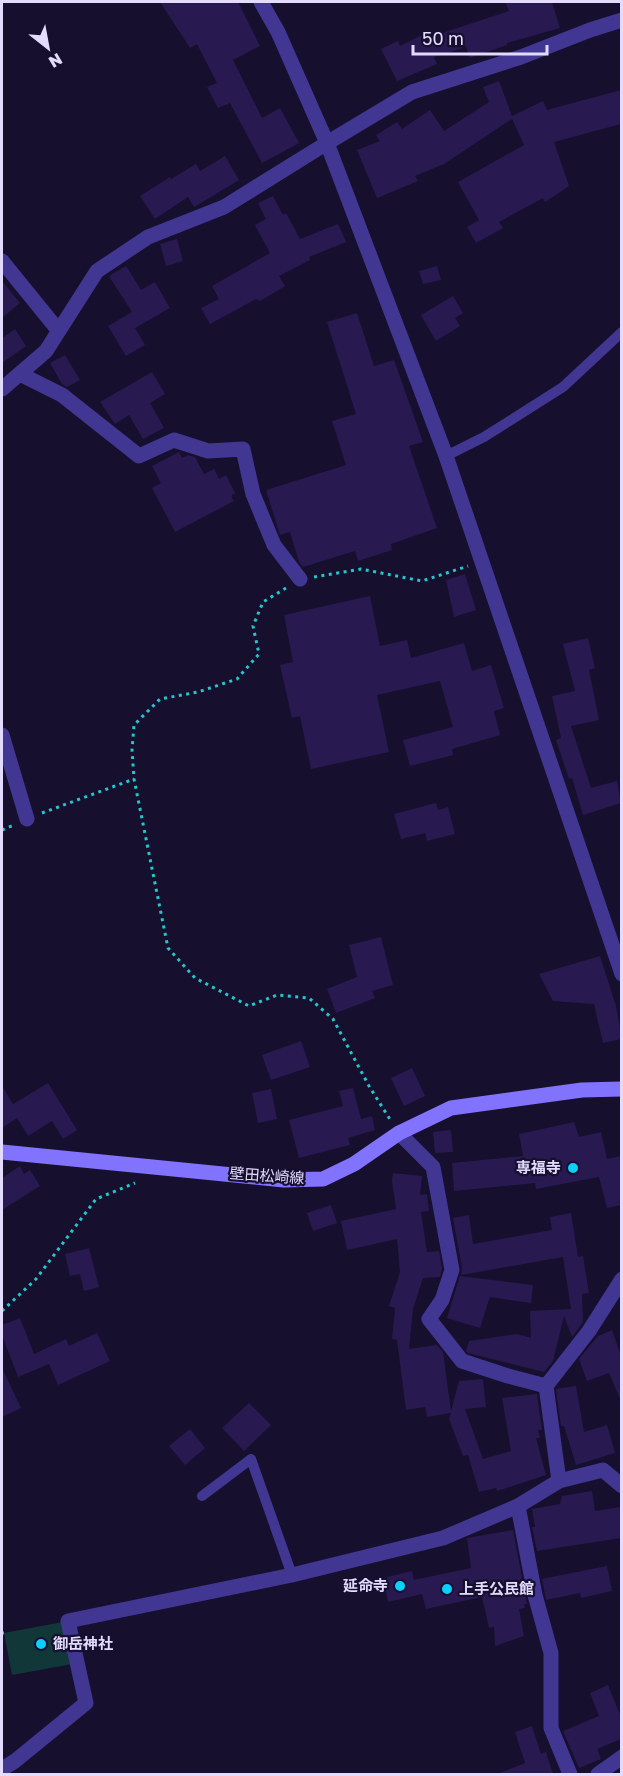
<svg xmlns="http://www.w3.org/2000/svg" width="623" height="1776" font-family="'Golos Text','Noto Sans JP',sans-serif">
<style>
.green{fill:#113739}
.building{fill:#291951}
.lines{fill:none;stroke-linecap:round;stroke-linejoin:round}
.path{stroke:#24c7cb;stroke-width:3;stroke-dasharray:3 4.5;stroke-linecap:butt}
.service{stroke:#413691;stroke-width:10}
.minor{stroke:#413691;stroke-width:15}
.tertiary{stroke:#413691;stroke-width:15}
.secondary{stroke:#8273ff;stroke-width:15}
.poi-dot{fill:#08d1ff;stroke:#170f2e;stroke-width:2}
.labels{text-anchor:middle;stroke-width:4.5;stroke-linejoin:round;paint-order:stroke}
.poi-label{font-size:15px;font-weight:bold;fill:#e3dcff;stroke:#170f2e;text-anchor:end}
.street-label{font-size:15px;fill:#e3dcff;stroke:#170f2e}
</style>
<rect width="100%" height="100%" fill="#170f2e"/>
<path class="green" d="M68,1621l10,42 -66,12 -8,-42z"/>
<path class="building" d="M160,2h78l22,44 -27,14 29,58 18,-10 19,35 -37,20 -32,-60 -12,5 -11,-21 10,-4 -20,-39 -7,4z
M505,2h47l8,26 -53,15v2l-37,13 -4,-11 -32,10 3,7 -40,17 -16,-32 17,-8 2,5 22,-11 2,4 85,-28z
M499,81l13,35 31,-15 4,9 74,-20v34l-67,18 15,44 -24,16 -2,-4 -44,24 4,6 -27,15 -9,-16 12,-7 -21,-38 66,-37 -12,-26 -68,45 -29,12 3,5 -41,17 -20,-48 23,-9 -4,-6 21,-13 5,7 28,-19 14,21 45,-29 -6,-15z
M225,156l14,24 -45,27 -6,-10 -33,22 -15,-23 30,-19 1,2 25,-15 4,7z
M273,196l10,19 3,-2 14,26 38,-15 8,18 -37,15 1,3 -31,16 6,10 -25,15 -4,-2 -46,25 -9,-16 18,-9 -7,-13 58,-33 -15,-28 11,-6 -8,-16z
M177,239l6,22 -17,5 -6,-22z
M126,266l15,24 14,-8 15,26 -35,20 10,17 -19,11 -18,-30 24,-14 -23,-36z
M437,266l4,14 -18,4 -4,-13z
M2,281l18,22 -18,15z
M453,296l10,17 -8,5 5,8 -24,15 -15,-26z
M357,313l17,53 20,-6 29,82 -14,4 28,82 -46,16 1,6 -34,11 -3,-10 -52,16 -4,-5 -9,-30 -10,3 -14,-45 80,-25 -14,-44 24,-7 -29,-92z
M15,329l11,17 -24,17v-25z
M65,355l15,25 -13,7 -5,-3 -12,-21z
M152,372l13,22 -15,9 14,25 -21,11 -14,-24 -14,9 -15,-22z
M179,452l3,6 6,-3 7,2 9,17 10,-5 5,10 7,-4 9,18 -4,3 3,5 -59,31 -23,-44 9,-5 -9,-17z
M465,574l11,36 -22,7 -8,-37z
M370,596l10,50 27,-6 4,18 53,-15 8,28 19,-6 13,43 -10,3 6,24 -48,14 1,6 -43,11 -7,-26 50,-13 -13,-46 -63,14 12,57 -78,17 -11,-53 -8,2 -12,-53 13,-3 -9,-47z
M588,638l7,30 -6,2 10,50 -28,6 20,62 26,-7 4,22 -38,12 -11,-37 -3,1 -13,-39 5,-2 -9,-42 23,-5 -12,-47z
M436,803l2,7 10,-3 7,27 -28,7 -2,-8 -24,6 -7,-25z
M381,937l12,48 -21,6 3,7 -39,15 -9,-24 30,-12 -8,-32z
M600,956l16,50 5,28v5l-18,4 -9,-39 -41,-3 -14,-27z
M301,1041l9,26 -39,13 -9,-25z
M412,1068l13,28 -21,10 -13,-28z
M48,1083l29,47 -14,9 -11,-18 -24,15 -11,-18 -15,10v-42l11,18z
M353,1088l8,31 11,-3 3,14 -27,8 2,7 -51,13 -10,-38 54,-14 -4,-15z
M271,1089l6,30 -19,4 -6,-30z
M574,1122l5,15 22,-5 6,27 14,-3v49l-14,3 -8,-31 -63,12 -1,-6 -81,8 -2,-28 71,-7 -4,-22z
M451,1130l2,22 -18,1 -2,-21z
M20,1166l4,8 6,-4 10,16 -38,24v-32z
M393,1173l29,3 -2,19 7,-1 2,17 -8,1 6,40 12,-1 3,18 -2,8 -17,1 -10,31 -4,40 28,-4 6,7 8,59 8,-30 24,-2 3,28 -21,2 18,50 28,-8 -9,-53 35,-4 5,36h-4l2,8h-4l10,37 -49,16 -1,-3 -17,4 -11,-37 -5,1 -14,-37 2,-6 -24,4 -2,-10 -19,3 -9,-70 -5,-1 3,-31 -6,-2 11,-34 -3,-33 -50,11 -6,-29 55,-12 -4,-28z
M331,1205l6,18 -24,8 -6,-18z
M571,1213l7,44 5,-1 6,37 -7,1 1,28 -2,3 -9,12 -8,-21 -11,45 -9,11 -76,-19 -2,-2 3,-10 48,-7 14,4 -1,-27 41,-2 -8,-52 -102,18 1,-7 -9,-50 16,-3 4,29 79,-14 -2,-13z
M89,1248l10,39 -15,4 -4,-17 -10,2 -5,-22z
M460,1276l73,9 -2,18 -41,-6 -10,31 -33,-10z
M20,1318l14,36 32,-15 3,7 28,-13 13,28 -52,24 -9,-21 -31,13 -16,-42v-10z
M612,1330l9,26v45l-12,-28 -22,8 -8,-22 19,-23z
M2,1368l19,40 -19,9z
M576,1386l8,46 23,-7 8,28 -39,12 -12,-39h-3l-5,-37z
M249,1403l22,22 -27,26 -22,-23z
M190,1429l15,19 -20,17 -16,-19z
M592,1491l3,20 26,-4v31l-84,13 -5,-24h3l-3,-18 28,-5 2,-8z
M513,1530l14,74h-3l1,4 -6,1 5,27 -29,10 -1,-19 -5,1 -7,-31 -56,12 -4,-15 -34,8 -5,-24 29,-7 2,9 57,-12 -4,-30z
M607,1566l5,25 -31,7 -1,-5 -34,7 -4,-21z
M608,1685l13,32v22l-24,10 4,10 -22,9 -16,-37 36,-15 -9,-23z
M532,1726l9,28 5,-2 7,22h-56l28,-11 -10,-31z"/>
<g class="lines">
<path class="path" d="M314,577l47,-8 61,12 46,-15
M286,588l-23,14 -10,24 6,28 -22,25 -39,13 -38,7 -26,26 -2,25 2,29 34,169 27,30 54,28 28,-11 32,3 24,21 36,67 22,35
M42,813l92,-34
M2,830l12,-5
M2,1311l34,-32 60,-80 39,-16
M2,1633h2"/>
<path class="service" d="M446,456l38,-19 79,-50 59,-55
M202,1496l49,-37 41,116"/>
<path class="minor" d="M2,261l56,69
M20,374l42,21 77,61 35,-16 34,11 35,-2 10,45 21,51 26,34
M2,389l44,-38 51,-80 51,-34 76,-30 103,-64
M2,735l25,84
M399,1133l34,34 19,103 -10,30 -13,19 33,42 46,15 38,10
M559,1481l-13,-95 43,-55 33,-52
M518,1506l17,89 16,58v75l19,46
M2,1769l13,-8 71,-58 -18,-82 224,-46 151,-37 75,-32 41,-25 44,-11 19,16
M598,1774l24,-17"/>
<path class="tertiary" d="M261,2l17,30 49,111 119,313 176,518
M327,143l85,-51 109,-35 69,-27 32,-10"/>
<path class="secondary" d="M2,1152l282,28 39,-1 31,-15 45,-31 52,-25 131,-18 40,-1"/>
</g>
<g class="poi-dot">
<circle cx="573" cy="1168" r="6"/>
<circle cx="400" cy="1586" r="6"/>
<circle cx="447" cy="1589" r="6"/>
<circle cx="41" cy="1644" r="6"/>
</g>
<g class="labels">
<g class="poi-label">
<text x="561" y="1173">専福寺</text>
<text x="388" y="1591">延命寺</text>
<text x="459" y="1594" text-anchor="start">上手公民館</text>
<text x="53" y="1649" text-anchor="start">御岳神社</text>
</g>
<g class="street-label">
<text transform="translate(267 1176) rotate(4)" y="5">壁田松崎線</text>
</g>
</g>
<rect width="623" height="1776" fill="none" stroke="#e3dcff" stroke-width="6"/>
<g transform="translate(48 48) rotate(149)" stroke="#170f2e" stroke-width="4.5" paint-order="stroke">
<path d="M0-4.5L10 22L0 15L-10 22Z" fill="#e3dcff"/>
<text y="-9" font-size="16" font-weight="bold" text-anchor="middle" fill="#e3dcff">N</text>
</g>
<path d="M413 45v9h134v-9" fill="none" stroke="#e3dcff" stroke-width="3"/>
<text x="422" y="45" font-size="18" fill="#e3dcff" stroke="#170f2e" stroke-width="4.5" paint-order="stroke">50 m</text>
</svg>
